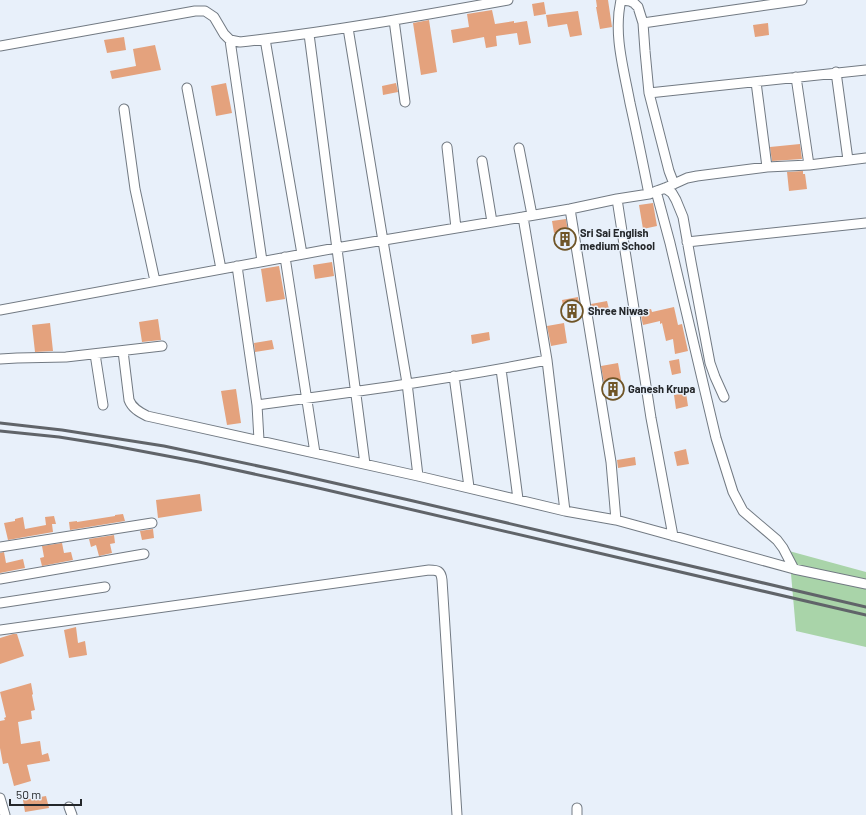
<svg xmlns="http://www.w3.org/2000/svg" width="866" height="815" font-family="Barlow,sans-serif">
<style>
.green{fill:#a9d4a9}
.building{fill:#e4a27d}
.lines{fill:none;stroke-linecap:round;stroke-linejoin:round}
.minor-casing{stroke:#727a83;stroke-width:11}
.minor{stroke:#fff;stroke-width:9}
.rail{stroke:#606469;stroke-width:3}
.labels{text-anchor:middle;stroke-width:3;stroke-linejoin:round;paint-order:stroke}
.poi-label{font-size:11px;font-weight:bold;fill:#24272a;stroke:#e8f0fa;text-anchor:start}
</style>
<rect width="100%" height="100%" fill="#e8f0fa"/>
<path class="green" d="M789,551l77,21v75l-70,-16z"/>
<path class="building" d="M596,0h12l4,27 -12,2 -4,-22h1z
M544,2l2,12 -12,2 -2,-12z
M492,10l3,14 19,-3v2l13,-2 4,22 -12,2 -2,-12 -21,3 1,10 -11,2 -2,-11 -31,6 -2,-13 18,-3 -2,-13z
M578,11l4,24 -12,2 -3,-13 -19,3 -2,-12z
M429,20l8,52 -16,3 -8,-52z
M768,23l1,12 -14,2 -2,-12z
M124,37l2,13 -19,3 -3,-13z
M155,45l6,25 -49,9 -2,-8 26,-5 -3,-17z
M226,83l6,30 -16,3 -5,-30z
M396,83l2,9 -15,3 -1,-9z
M800,144l2,15 -30,2 -2,-14z
M803,171v3h2l2,15 -18,2 -2,-19z
M653,203l4,23 -14,3 -4,-24z
M566,219l4,27 -9,2 -3,-16 -4,1 -2,-12z
M332,262l2,14 -19,3 -2,-14z
M279,266l6,33 -19,3 -5,-33z
M578,297l3,18 -18,4 -2,-12 2,-1 -1,-6z
M607,301l3,12 -17,3 -2,-12z
M674,307l4,18 4,-1 6,27 -13,3 -2,-15 -7,2 -4,-18 -2,1v-3l-17,4 -3,-14 11,-2 1,3z
M158,319l3,21 -19,2 -3,-20z
M50,323l3,28 -18,1 -3,-27z
M564,323l3,20 -16,3 -4,-20z
M489,332l1,8 -18,4 -1,-9z
M272,340l2,9 -19,3 -1,-9z
M679,359l2,14 -9,2 -3,-14z
M618,363l5,28 -17,3 -5,-28z
M236,389l5,34 -14,2 -6,-34z
M686,393l2,13 -12,3 -2,-14z
M686,449l3,15 -12,2 -3,-14z
M635,457l1,8 -18,3 -1,-8z
M200,494l2,17 -44,7 -2,-18z
M123,514l2,7 -55,9 -1,-8 8,-1v1l38,-6v-1z
M54,516l2,8h-4l1,8 -45,8 -4,-17 11,-2v-2l8,-2 2,12 21,-4 -1,-8z
M153,529l1,9 -12,2 -2,-9z
M114,535l1,8 -5,1 2,9 -13,3 -3,-11 -5,2 -2,-8z
M62,543l2,10 7,-1 2,8 -31,6 -2,-8 4,-1 -2,-11z
M4,552l2,11 17,-4 2,9 -25,5v-20z
M76,627l2,16 7,-2 2,14 -18,3 -5,-28z
M13,634h4l7,22 -24,8v-26z
M31,683l2,11 -1,1 3,15 -4,1 1,8 -14,3 3,22 19,-3 2,14 6,-2 2,8 -23,4 4,16 -17,5 -6,-23 -5,1 -3,-16v-27l5,-1 -1,-2 2,-1 -6,-25z
M46,796l3,12 -24,4 -2,-12z"/>
<g class="lines">
<g class="minor-casing">
<path id="minor" d="M621,0l9,1 4,2 4,4 5,16 2,28 4,42 20,78 5,13
M621,0c-8,34 3,70 9,103 7,31 13,61 19,91
M394,20l11,82
M643,23l159,-23
M348,28l35,213 24,142 11,93
M309,34l56,430
M265,39l37,215
M230,40l32,221
M0,46l195,-35h10l9,6 10,17 6,6 10,2c90,-10 179,-26 268,-42
M836,72l12,88
M796,77l13,88
M756,82l11,85
M187,88l34,181
M649,93l217,-23
M124,109l11,80 20,92
M447,147l9,81
M519,148l13,67
M482,161l10,61
M665,188l7,5 4,7 7,17 8,45 19,101 5,14 9,20
M656,191l14,52 46,195 17,54 10,19 34,29 6,8 11,21
M617,199l34,219 22,118
M570,209l41,253 5,58
M523,217l24,143 18,151
M687,242l179,-19
M285,257l30,196
M237,266l20,139 2,35
M0,310l336,-62 187,-31 47,-8 47,-10 32,-5 16,-6 22,-10 10,-2 70,-9 42,-2 57,-7
M123,351l6,49c3,8 10,12 18,16l271,60 147,35 51,9 178,49 72,15
M95,354l8,51
M0,359l17,-1 49,-1 96,-11
M501,369l17,130
M454,376l15,111
M257,405c97,-13 194,-26 290,-45
M0,547l152,-24
M0,579l144,-25
M0,603l105,-16
M0,630l429,-60c9,0 12,1 13,10l15,235
M0,798l5,17
M69,807l3,8
M577,808v7"/>
</g>
<use href="#minor" class="minor"/>
<path class="rail" d="M0,423l62,7 102,16 113,24 132,30 457,107
M0,431l59,6 50,8 90,17 115,25 552,128"/>
</g>
<defs>
<g id="building-ring" transform="scale(1.15)"><circle r="9.5" fill="#e8f0fa" stroke="#6f5527" stroke-width="1.5"/><path d="M-4-6H4V6H1V3H-1V6H-4ZM-2.5-4.3h1.7v1.8h-1.7ZM.8-4.3h1.7v1.8H.8ZM-2.5-1h1.7V.8h-1.7ZM.8-1h1.7V.8H.8Z" fill="#6f5527"/></g>
</defs>
<g fill-rule="evenodd">
<use href="#building-ring" x="565" y="239"/>
<use href="#building-ring" x="572" y="311"/>
<use href="#building-ring" x="613" y="389"/>
</g>
<g class="labels">
<g class="poi-label">
<text x="580" y="237">Sri Sai English<tspan x="580" dy="13">medium School</tspan></text>
<text x="588" y="315">Shree Niwas</text>
<text x="628" y="393">Ganesh Krupa</text>
</g>
</g>
<path d="M10 799v6h71v-6" fill="none" stroke="#24272a" stroke-width="2"/>
<text x="16" y="799" font-size="12" fill="#24272a" stroke="#e8f0fa" stroke-width="3" paint-order="stroke">50 m</text>
</svg>
